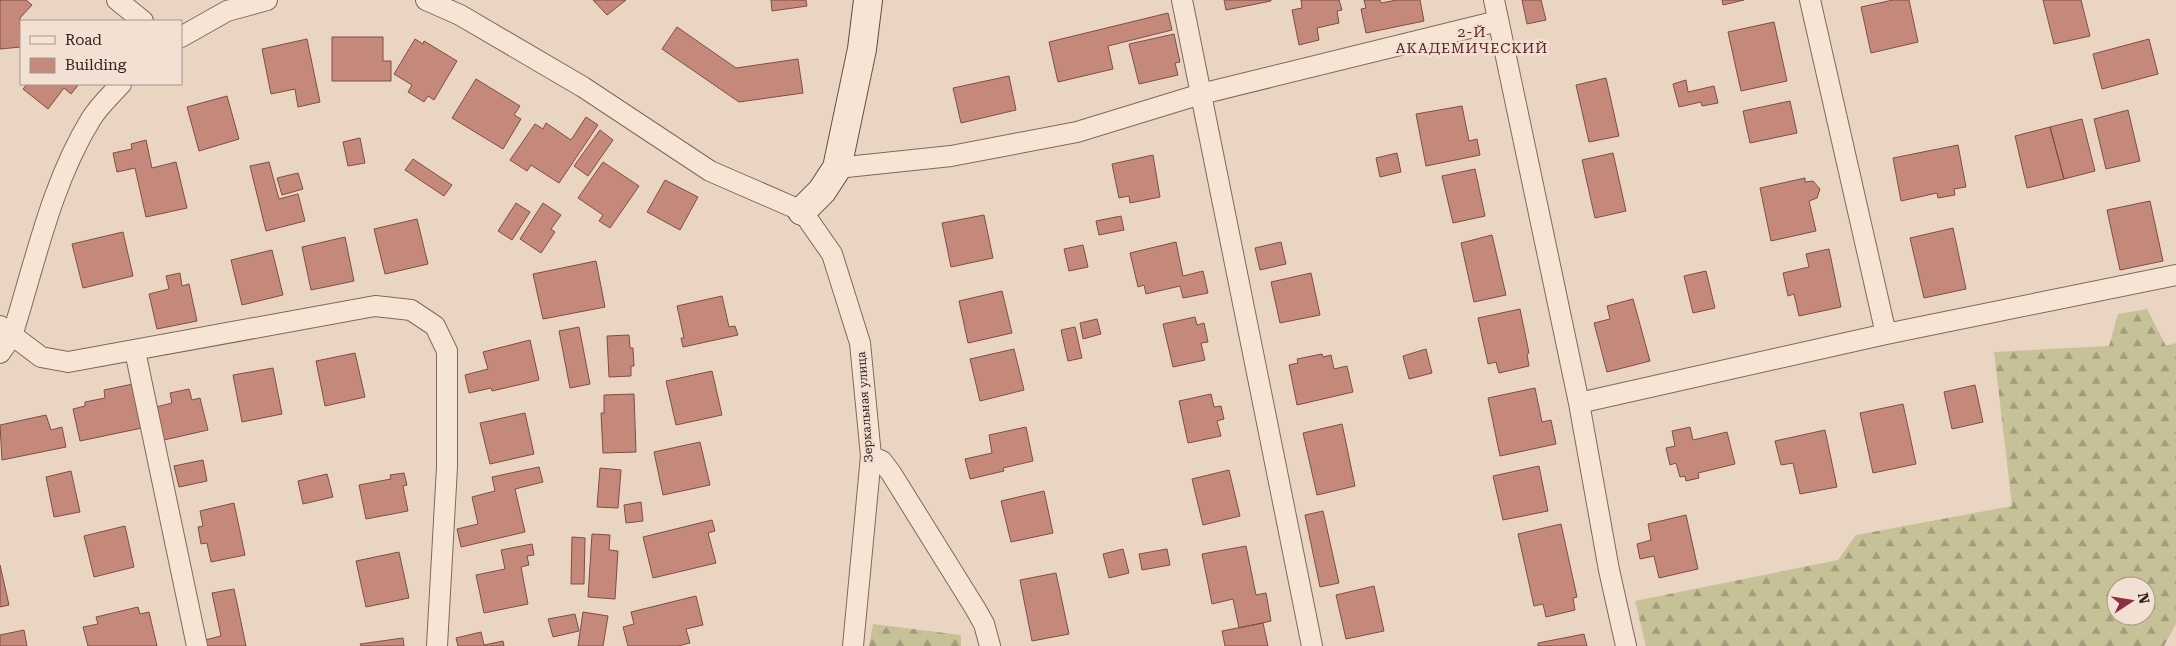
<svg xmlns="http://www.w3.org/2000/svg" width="2176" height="646" font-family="'Roboto Serif',serif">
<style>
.forest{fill:url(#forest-firs);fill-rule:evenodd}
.building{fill:#c5897c;stroke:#804d43}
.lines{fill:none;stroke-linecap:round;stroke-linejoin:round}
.street-casing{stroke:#83675b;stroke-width:22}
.secondary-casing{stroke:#64483f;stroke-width:30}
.street{stroke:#f6e4d5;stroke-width:20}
.secondary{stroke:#f6e4d5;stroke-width:28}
.labels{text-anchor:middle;stroke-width:5;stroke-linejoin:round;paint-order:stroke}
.street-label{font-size:12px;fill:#34231e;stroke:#f2e1d2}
.neighbourhood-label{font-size:14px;letter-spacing:1px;fill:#5d2123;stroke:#f2e1d2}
</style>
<defs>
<pattern id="forest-firs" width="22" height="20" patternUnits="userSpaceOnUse" patternTransform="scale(1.25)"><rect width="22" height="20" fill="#c7c198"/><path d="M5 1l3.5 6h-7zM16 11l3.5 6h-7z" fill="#a29c7b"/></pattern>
</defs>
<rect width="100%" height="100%" fill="#ead5c3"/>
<path class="forest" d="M2147,309l19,37 10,-3v281l-12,22h-518l-11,-45 203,-41 18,-25 156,-29 -18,-154 115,-6 9,-32zM2116,586h30v30h-30z
M873,624l88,11v11h-92z"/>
<path class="building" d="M0,0h26l6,5 -12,13 1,29 -21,2z
M593,0h33l-19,15z
M771,0h35l1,6 -35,5z
M1224,0h47v1l-45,9z
M1301,0h38l3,10 -5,1 2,12 -22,5 2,12 -20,5 -7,-35 10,-2z
M1364,0h16l1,3 16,-3h23l4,21 -58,12 -5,-24 5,-1z
M1522,0h19l5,20 -19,4z
M1722,0h22l-21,5z
M1893,0h16l9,42 -47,11 -10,-46z
M2043,0h38l9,36 -36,8z
M1168,13l4,17 -64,16 5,23 -55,13 -9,-40z
M1774,22l13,59 -46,10 -13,-59z
M677,27l59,41 62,-9 5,34 -64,9 -77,-53z
M1174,34l6,28 -5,1 3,12 -39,9 -10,-40z
M332,37h51v24h8v20h-59z
M307,39l13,63 -22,5 -3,-18 -24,5 -9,-45z
M415,39l8,5 1,-3 33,20 -23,39 -6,-4 -4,6 -16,-10 4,-7 -18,-11z
M2149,39l9,35 -56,15 -9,-35z
M1009,76l7,34 -55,13 -8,-35z
M1606,78l13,58 -30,6 -13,-57z
M476,79l44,27 -6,9 7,4 -18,30 -51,-31z
M1686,80l2,12 26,-6 4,17 -16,3 -1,-4 -22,5 -6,-23z
M27,84h52l-8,10 -7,-6 -16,21 -25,-20z
M227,96l12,43 -40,12 -12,-44z
M1790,101l7,32 -47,10 -7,-32z
M1462,106l7,35 8,-2 3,16 -54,11 -10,-52z
M2128,110l12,51 -34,8 -12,-50z
M586,117l12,8 -39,58 -28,-18 -4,6 -17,-11 25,-36 8,5 3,-6 25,17z
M2082,119l13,52 -31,8 -14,-52z
M2050,127l14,52 -37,9 -12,-52z
M600,130l13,10 -25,36 -14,-10z
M360,138l5,25 -17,3 -5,-24z
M146,140l6,28 24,-6 11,46 -41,9 -11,-49 -18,4 -4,-19 19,-4 -1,-5z
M1958,145l8,42 -12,2 1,6 -17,3 -1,-5 -36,8 -8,-43z
M1397,153l4,19 -21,5 -4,-19z
M1613,153l13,58 -31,7 -13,-58z
M1153,155l7,42 -30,6 -1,-7 -10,2 -7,-34z
M413,159l39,26 -8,11 -39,-26z
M269,162l10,37 19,-5 7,27 -39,10 -16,-65z
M603,162l36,24 -29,42 -11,-7 4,-6 -25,-17z
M1475,169l10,47 -32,7 -11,-47z
M298,173l5,16 -21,6 -5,-17z
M1805,178v4l8,-1 7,8 -3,9 -8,3 7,30 -45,10 -11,-53z
M665,180l33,17 -18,33 -33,-18z
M2150,201l13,60 -43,9 -13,-60z
M516,203l14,9 -18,28 -14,-9z
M543,203l18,12 -10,14 4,3 -14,21 -21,-14z
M984,215l9,43 -42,9 -9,-44z
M1121,216l3,14 -25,5 -3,-14z
M417,219l11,45 -43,10 -11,-45z
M1953,228l13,61 -42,9 -14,-60z
M123,232l10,44 -50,12 -11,-44z
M1492,235l14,60 -32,7 -13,-59z
M345,237l9,44 -43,9 -9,-43z
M1176,242l7,34 20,-5 5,22 -25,5 -3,-12 -34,8 -2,-9 -6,2 -8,-34z
M1281,242l5,22 -26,6 -5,-22z
M1083,245l5,22 -19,4 -5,-22z
M1829,249l12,58 -42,9 -5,-22 -6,2 -5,-23 26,-6 -3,-13z
M272,250l11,45 -41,10 -11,-45z
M596,261l9,46 -62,12 -10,-45z
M1706,271l9,37 -22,5 -9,-37z
M180,273l2,13 7,-2 8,37 -40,8 -8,-35 20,-5 -3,-13z
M1311,273l9,42 -40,8 -9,-41z
M1002,291l10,42 -44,10 -9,-42z
M722,296l7,31 6,-1 3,9 -55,12 -2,-9h3l-7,-32z
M1633,299l17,62 -43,11 -13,-49 16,-4 -3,-13z
M1520,309l9,44 -2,1 2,12 -30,7 -3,-11 -8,2 -10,-46z
M1195,317l2,8 7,-2 4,19 -7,1 4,17 -32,7 -10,-43z
M1097,319l4,15 -18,5 -3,-16z
M579,327l11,57 -20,4 -11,-57z
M1075,327l7,31 -14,3 -7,-31z
M629,335l1,13h3l1,18h-3v10l-22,1 -2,-41z
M530,340l9,40 -47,11 -1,-3 -22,5 -4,-18 23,-6 -5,-17z
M1014,349l10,41 -44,11 -10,-42z
M1426,349l6,24 -23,6 -6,-23z
M355,353l10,44 -40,9 -9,-45z
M1322,354l1,3 8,-2 3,14 13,-3 6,26 -56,13 -8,-40 9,-2 -1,-4z
M273,368l9,46 -40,8 -9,-47z
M712,371l10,44 -46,10 -10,-44z
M133,384l9,44 -62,13 -7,-32 12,-3v-4l20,-4 -1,-8z
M1975,385l8,37 -31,7 -8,-37z
M1535,388l7,34 9,-2 5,24 -56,12 -12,-58z
M189,389l3,11 8,-2 8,32 -44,10 -8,-33 16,-4 -2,-10z
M634,394l2,58 -33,1 -2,-40h3v-18z
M1211,394l3,13 7,-1 3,13 -7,2 4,15 -33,7 -9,-42z
M1903,404l13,60 -43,9 -13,-60z
M525,413l9,41 -44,10 -10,-41z
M46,415l5,15 11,-3 4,20 -64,13 -2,-35z
M1342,424l13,62 -38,9 -14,-62z
M1026,427l7,34 -30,7 1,3 -34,8 -5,-20 27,-6 -3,-18z
M1690,427l3,13 34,-8 8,32 -37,9 1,5 -13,3 -1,-5 -5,1 -4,-14 -6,2 -4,-17 9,-2 -3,-15z
M1825,430l12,57 -37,7 -7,-31 -12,2 -6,-24z
M700,442l10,43 -47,10 -9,-43z
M203,460l4,21 -28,6 -5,-21z
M1539,466l9,45 -45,9 -10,-44z
M539,467l4,15 -28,7 10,43 -64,15 -4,-18 21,-5 -6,-27 23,-6 -3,-14z
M600,468l21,2 -3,38 -21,-1z
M1229,470l11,46 -37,9 -11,-46z
M71,471l9,41 -26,5 -8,-40z
M404,473l3,12 -4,1 5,25 -42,8 -7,-34 32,-6 -1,-4z
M327,474l6,23 -30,7 -5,-23z
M1044,491l9,42 -42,9 -10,-41z
M641,502l2,19 -17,2 -2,-18z
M234,503l11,52 -34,7 -4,-19 -6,1 -3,-17 5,-1 -3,-15z
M1323,511l16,72 -19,4 -15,-72z
M1686,515l12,54 -39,9 -5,-22 -14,3 -3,-15 14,-4 -3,-16z
M712,520l3,11 -7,2 8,30 -63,15 -10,-41z
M1561,524l16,73 -4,1 2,12 -29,7 -3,-13 -9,2 -16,-72z
M125,526l9,41 -40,10 -10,-41z
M592,534l18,1 -1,15 9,1 -3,48 -27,-2z
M572,537l13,1 -1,46h-13z
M532,544l2,11 -7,1 2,9 -8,2 7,37 -44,9 -8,-38 29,-6 -4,-19z
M1246,546l10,49 10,-2 5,28 -32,7 -6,-29 -21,5 -10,-50z
M1123,549l6,24 -20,5 -6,-24z
M1167,549l3,16 -28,5 -3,-16z
M399,552l10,46 -43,9 -10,-46z
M0,565l9,40 -9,2z
M1056,573l13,61 -37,7 -12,-61z
M1374,586l10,45 -38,8 -10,-44z
M234,589l12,57h-40l-1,-6 16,-4 -9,-43z
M696,596l7,29 -17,4 4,14 -12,3h-50l-5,-19 11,-3 -3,-12z
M138,607l2,7 9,-2 8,34h-69l-5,-19 15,-3 -2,-7z
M583,612l25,4 -5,30h-25z
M575,614l4,17 -26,6 -5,-18z
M1263,623l5,23h-43l-3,-15z
M24,630l3,16h-27v-11z
M481,632l3,13 19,-4 1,5h-46l-2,-8z
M1584,634l3,12h-49v-3z
M403,638l1,8h-43l-1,-2z"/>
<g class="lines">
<g class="street-casing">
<path id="street" d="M117,0l26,21
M426,0l34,15 123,72 127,84 92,40 30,43 28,89 11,113 -18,190
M1182,0l130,646
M1494,0l85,403 30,167 17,76
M1810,0l76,334
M181,37l46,-26 40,-11
M837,168l114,-12 126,-24 124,-38 297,-73
M0,326l41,31 27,5 307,-56 36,4 24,16 12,25v116l-10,179
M135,351l62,295
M0,353l12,-17c23,-73 39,-152 79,-217 8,-13 20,-24 30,-35
M1579,403l307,-69 290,-59
M871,456l11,5 9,12 84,135 9,16 6,22"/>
</g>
<g class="secondary-casing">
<path id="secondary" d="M802,211l20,-20 15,-23 25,-119 6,-49"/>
</g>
<use href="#street" class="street"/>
<use href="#secondary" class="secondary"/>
</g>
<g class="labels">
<g class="street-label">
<text transform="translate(865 407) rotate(-94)" y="4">Зеркальная улица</text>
</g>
<g class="neighbourhood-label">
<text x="1472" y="37">2-Й<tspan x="1472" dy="16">АКАДЕМИЧЕСКИЙ</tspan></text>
</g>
</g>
<rect x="20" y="20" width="162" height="65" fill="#f2e1d2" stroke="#a6958a"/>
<rect x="30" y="36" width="25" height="8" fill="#f6e4d5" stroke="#a6958a"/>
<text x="65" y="45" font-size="15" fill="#34231e">Road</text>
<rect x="30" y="58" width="25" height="15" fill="#c5897c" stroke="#a6958a"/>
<text x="65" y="70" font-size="15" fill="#34231e">Building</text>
<g transform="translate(2131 601) rotate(78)"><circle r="24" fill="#f2e1d2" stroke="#a6958a"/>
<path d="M0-4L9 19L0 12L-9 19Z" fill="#8c3047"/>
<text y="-8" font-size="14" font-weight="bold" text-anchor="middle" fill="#34231e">N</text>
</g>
</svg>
